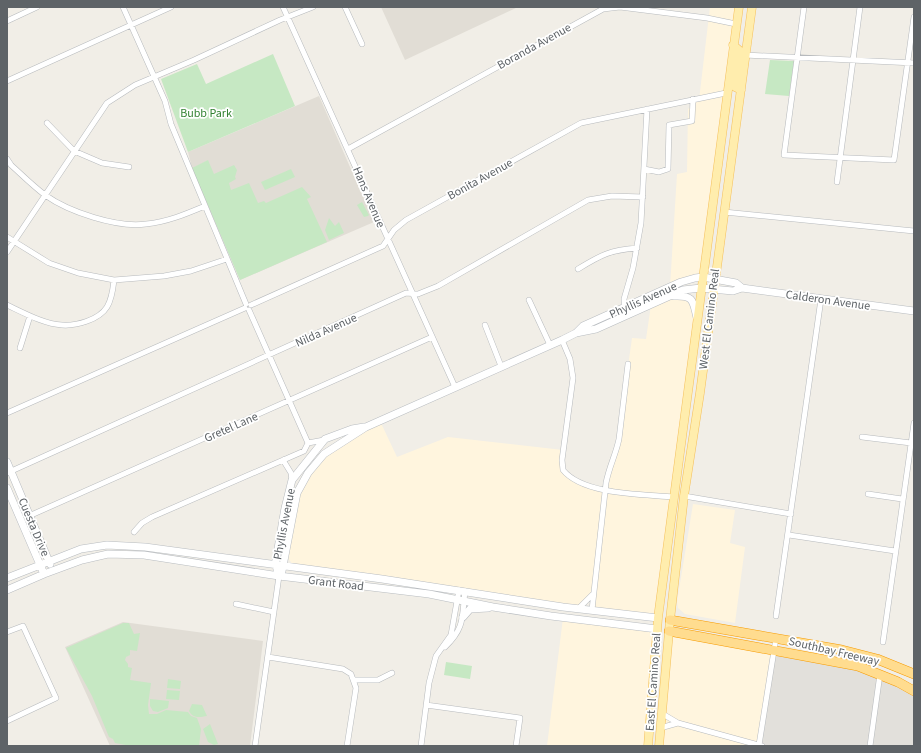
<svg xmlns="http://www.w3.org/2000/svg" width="921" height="753" font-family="'Source Sans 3',sans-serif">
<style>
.commercial{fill:#fff5de}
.industrial{fill:#e2e0db}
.education{fill:#e1ddd5}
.green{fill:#c6e8c3}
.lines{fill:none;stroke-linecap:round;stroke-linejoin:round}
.street-casing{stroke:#b7babd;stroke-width:6}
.secondary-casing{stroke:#b8bcc0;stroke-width:8}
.primary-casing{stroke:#f5c05c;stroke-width:9}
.highway-casing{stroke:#f79b00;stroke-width:10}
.street{stroke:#fff;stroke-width:5}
.secondary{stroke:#fff;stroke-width:7}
.primary{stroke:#ffedad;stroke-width:8}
.highway{stroke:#ffdc8f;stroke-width:9}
.labels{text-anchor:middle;stroke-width:3.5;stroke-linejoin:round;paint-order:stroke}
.street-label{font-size:12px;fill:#5e6367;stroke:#fff}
.park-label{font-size:12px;fill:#338232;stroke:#fff}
</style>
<rect width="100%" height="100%" fill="#f1eee7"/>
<path class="commercial" d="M710,7h29l-36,270 -33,10 7,-113 10,-2 1,-63 11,-9z
M668,297l22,1 7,22 -39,298 -66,-8v-14l-13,12 -284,-41 -5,-6 -5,-7 8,-47 24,-45 63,-41 17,36 51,-20 115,13v19l8,9 35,11 10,-38 16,-113 14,1 5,-34z
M693,504l42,6 -5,33 15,4 -10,76 -50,-9 -7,-6 -1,-6z
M563,618l94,11 -9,117h-101z
M669,631l105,20 -12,95h-103z"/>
<path class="industrial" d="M774,651l64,10 76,30v55l-155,-1z"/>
<path class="education" d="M381,7h137l-113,53z
M319,96l55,126 -134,58 -48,-112 -4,-16z
M123,622l140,19 -13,105h-140l-45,-99z"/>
<path class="green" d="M273,54l22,52 -107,46 -27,-73 36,-15 9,20z
M770,60l24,1 -5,35 -24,-2z
M208,160l6,14 20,-9 3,5 -2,7 1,2 -7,4 2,7 18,-7 9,20 6,-2 2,2 36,-16 9,10 -4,2 20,43 -87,38 -48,-112z
M291,169l4,8 -30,13 -4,-8z
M362,202l7,13 -1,1 -4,1 -7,-12z
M329,218l6,8 4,-4 5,11 -15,7 -4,-10z
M123,623h6l5,11 6,-1 -3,18 -7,-1v5l-4,2 -1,3 3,4v3l4,1 -2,12 21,3 -3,22 1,9h8l9,-4 22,2 3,4 6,2 4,11 -2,17h-68l-16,-3 -2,-4 -4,-2 -17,-41 -26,-48z
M446,662l26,4 -2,13 -26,-4z
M168,679l13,2 -1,8 -13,-1z
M167,690l13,1 -1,9 -13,-1z
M150,699l19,2 -1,7 -10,4 -5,-1 -3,-5z
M192,704l10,1 5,11c-7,1 -14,3 -18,-5z
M210,724l8,20 -4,1 -6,-3 -5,-13z"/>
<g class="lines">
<g class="street-casing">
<path id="street" d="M123,7l42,94 6,23 75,180
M283,7l172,380
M345,7l17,37
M804,7l-20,148 110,5 20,-143
M7,21l30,-14
M745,55l169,8
M7,81l164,-74
M47,123l27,28 28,12 27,4
M348,149l255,-140 17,-2 87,11 29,6
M7,159l4,6c11,10 22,21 34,30 24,17 72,33 101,29 21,-2 40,-10 59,-18
M644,169l15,3 9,-3 1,-44 23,-4 1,-22
M837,182l23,-175
M724,212l190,19
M7,237l42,26 29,10 36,7 50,-4 27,-5 36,-12
M7,252l100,-149 28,-18 59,-25 86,-40 33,-13
M578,269c23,-14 32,-19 59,-21
M529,300l21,45
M7,305c17,8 37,19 55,20 14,1 37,-5 45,-18 5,-8 6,-18 7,-27
M251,305l132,-59 11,-16 12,-10 175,-97 145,-30
M249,310l59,133
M625,316l-1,-17 9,-31 8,-45 6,-114
M485,325l16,41
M562,340l8,19 3,19 -11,82 1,10c20,25 80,24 111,27
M20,348l10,-32
M7,413l238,-105
M862,437l49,6
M308,443l16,-3
M283,460l8,13 1,7
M7,473l399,-180 12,1 20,-8 150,-86 24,-4 31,1
M868,494l34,5
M684,496l107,18
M29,516l403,-179
M134,532l8,-9 10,-6 152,-66 4,-8
M789,535l106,16
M236,604l38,8
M579,608l13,-13
M592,610l14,-127c3,-16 10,-29 13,-44l9,-75
M776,616l45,-317
M7,632l16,-6 33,72 -49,23
M883,642l31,-219
M445,647c20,-19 17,-30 20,-56
M268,657l75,12 8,5 5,14 -9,58
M355,680h23l14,-7
M426,705l94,13 -4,28
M661,713l17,10 84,23
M660,728l18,-5
M759,745l17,-107
M255,746l24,-170
M421,746l8,-63 7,-27 15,-21 8,-45
M870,746l10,-72"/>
</g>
<g class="secondary-casing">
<path id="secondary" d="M674,296c20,-1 19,5 23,22
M576,333l20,-4 87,-39 18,-2 32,3 9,-3 172,23
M7,462l43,102
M7,488l37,86
M277,570l-1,-10 9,-52 7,-28 33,-41 27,-10 12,-2
M282,571l15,-78 11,-20 16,-19 42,-27 196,-87 14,-7 7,-7 98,-44 14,-4 8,-1 33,6 6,5
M7,578l74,-29 26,-4 38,2 237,32 181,28 95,11
M7,590l37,-16 38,-14 26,-6 36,1 135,21 150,18 64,13 58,9 106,13
M463,617l7,-8 18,-1"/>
</g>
<g class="primary-casing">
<path id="primary" d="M733,45l7,6 -5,36 6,3
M648,746l10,-128 81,-611
M659,746l11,-126 14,-124 16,-103 52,-386"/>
</g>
<g class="highway-casing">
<path id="highway" d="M670,620l172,30 35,9 37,15
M669,631l189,35 40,16 16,9"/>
</g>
<use href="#street" class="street"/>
<use href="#secondary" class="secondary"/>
<use href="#primary" class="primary"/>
<use href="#highway" class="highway"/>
</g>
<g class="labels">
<g class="street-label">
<text transform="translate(534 46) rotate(-29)" y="4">Boranda Avenue</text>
<text transform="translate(480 179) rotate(-29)" y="4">Bonita Avenue</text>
<text transform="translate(369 197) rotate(67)" y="4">Hans Avenue</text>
<text transform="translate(643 300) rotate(-24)" y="4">Phyllis Avenue</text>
<text transform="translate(828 300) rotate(8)" y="4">Calderon Avenue</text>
<text transform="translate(709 319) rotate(-83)" y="4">West El Camino Real</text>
<text transform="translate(326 330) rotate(-24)" y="4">Nilda Avenue</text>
<text transform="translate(231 427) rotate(-24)" y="4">Gretel Lane</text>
<text transform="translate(284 524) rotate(-79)" y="4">Phyllis Avenue</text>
<text transform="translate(34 527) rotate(67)" y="4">Cuesta Drive</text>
<text transform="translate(336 583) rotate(7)" y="4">Grant Road</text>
<text transform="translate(834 651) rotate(13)" y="4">Southbay Freeway</text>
<text transform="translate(653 682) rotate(-86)" y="4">East El Camino Real</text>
</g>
<g class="park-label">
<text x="206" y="117">Bubb Park</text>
</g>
</g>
<rect width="921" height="753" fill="none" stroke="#5e6367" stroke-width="16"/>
</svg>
